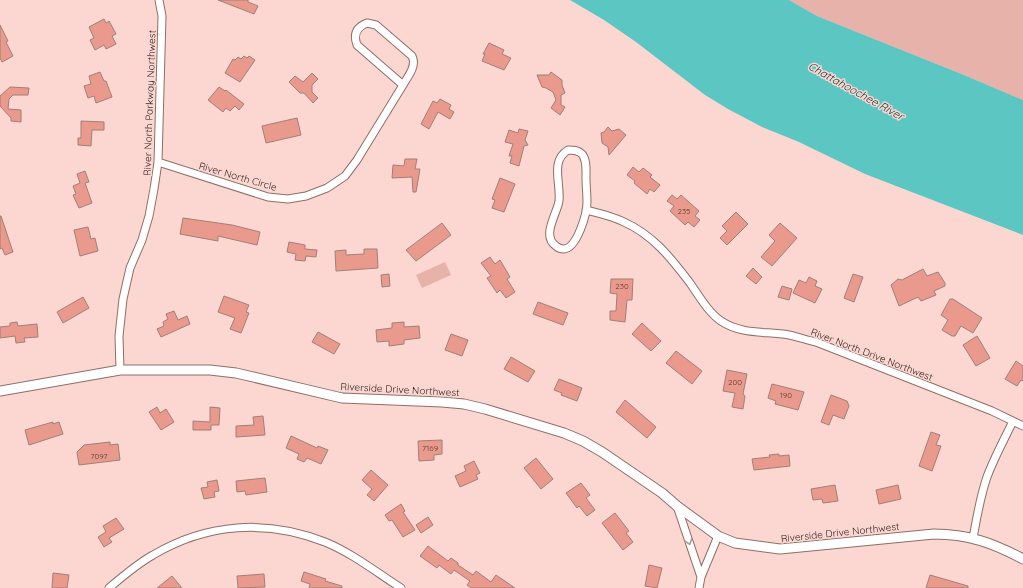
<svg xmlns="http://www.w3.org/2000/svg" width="1023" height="588" font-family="Quicksand,sans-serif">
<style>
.green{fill:#e6b2a9}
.water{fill:#5cc6c2}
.building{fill:#e99a8c;stroke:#a17f79}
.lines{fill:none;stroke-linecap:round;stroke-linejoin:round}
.minor-casing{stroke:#8e6e68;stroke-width:9}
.tertiary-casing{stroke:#8e6e68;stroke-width:11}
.minor{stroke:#fff;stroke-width:7}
.tertiary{stroke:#fff;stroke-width:9}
.oneway{stroke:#a29c9b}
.labels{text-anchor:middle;stroke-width:3;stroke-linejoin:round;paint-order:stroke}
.number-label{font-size:8px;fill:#5e403b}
.street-label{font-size:10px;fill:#302220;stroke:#fcd7d1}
.water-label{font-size:11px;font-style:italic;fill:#023736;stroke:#fcd7d1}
</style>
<rect width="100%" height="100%" fill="#fcd7d1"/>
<path class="green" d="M789,0h234v100l-59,-25 -147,-59z
M445,262l6,13 -29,13 -6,-13z"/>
<path class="water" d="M570,0h219l28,16 147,59 59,25v135l-158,-61 -66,-32 -37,-15 -34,-18 -23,-14 -69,-53 -32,-22z"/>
<path class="building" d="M218,0h30v2l10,4 -4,8z
M104,19l2,4 3,-2 7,13 -4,2 4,8 -10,5 -2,-4 -9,5 -5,-10 4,-2 -5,-11z
M0,25l8,16 -2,1 7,14 -11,6 -2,-4z
M489,43l15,7 -2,4 9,4 -7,12 -22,-9 3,-7h-2z
M244,56l3,2 2,-2 6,4 -15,22 -15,-9 8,-14 2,1 3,-3 3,2z
M100,72l4,9h2l6,16 -16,6 -2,-7 -6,2 -4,-12 7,-2 -2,-8z
M551,72l11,8v5l3,8 -4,2v10l4,2 -5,8 -9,-7 5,-8 -3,-8 -7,-4 -4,-1 -5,-12h12z
M312,73l6,6 -6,6v7l6,6 -5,5 -9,-10h-4l-11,-11 6,-6 8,6z
M10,87l19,1 -1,7h-15l-4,4 -1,10 13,1v12l-10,-1v-3l-11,-12v-10z
M219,87l6,4 1,-1 18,14 -5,6 -4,-4 -5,5 -4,-3 -3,4 -15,-12z
M440,99l11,6 -2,4 5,3 -4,7 -12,-7 -9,17 -8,-5 12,-23 4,2z
M297,118l4,17 -35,8 -4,-17z
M81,121l23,1v8h-12l-1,16 -13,-1v-7h3z
M608,127l4,4 7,-2 7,6 -17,20 -1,-8 -6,-4 -1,-10 3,-1z
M519,129l9,2 -3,9 3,5 -4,1 -5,20 -9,-3 2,-7h-3l4,-12 -8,-2 4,-12 9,3z
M405,159h12l-2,10h5l-4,23h-3l-1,-15 -20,1 1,-13 11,1z
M633,167l6,5 4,-4 9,7 -2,2 10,8 -6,7 -4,-3 -3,5 -13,-11 1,-2 -8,-6z
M85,171l4,11 -4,1 7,20 -13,5 -6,-13 3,-1 -3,-8 7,-3 -3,-9z
M500,178l15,6 -11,28 -12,-4 3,-8 -3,-1z
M672,195l5,4 4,-4 18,16 -4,5 5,4 -6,7 -6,-5 -3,3 -15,-14 4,-5 -7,-5z
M736,212l12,12 -21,21 -7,-7 7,-7 -5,-5z
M0,216h1l12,36 -8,3 -3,-7 -2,1z
M183,218l49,7 28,7 -3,13 -39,-9v5l-38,-7z
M442,223l9,12 -35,26 -10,-11z
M780,223l17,15 -25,28 -11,-9 14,-16 -6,-6z
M88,227l3,12 4,-1 3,13 -18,5 -6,-26z
M289,242l16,3v4l12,1 -1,7 -10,-1 -1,5 -10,-1 1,-6 -9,-2z
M364,249h13l1,19 -42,3 -1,-20 11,-1v5l18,-1z
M490,257l5,7 5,-4 10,17 -3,2 8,13 -9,6 -6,-8 -3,3 -10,-15 4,-2 -10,-13z
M753,268l9,9 -6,7 -10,-8z
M923,269l4,7 11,-4 7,11v3l-11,5 2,4 -15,6 -3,-4 -19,9 -8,-21 7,-6 4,1z
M389,274l1,12 -8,1 -1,-12z
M853,274l10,3 -9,25 -10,-4z
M809,277l8,4 -2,5 7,3 -7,14 -22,-10 6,-13 7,3z
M611,279h22l-1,21h-5l-2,22 -15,-2v-9h6l1,-17 -7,-1z
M782,286l10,3 -3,11 -11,-3z
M224,296l25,9 -3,7 3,1 -8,20 -11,-4 5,-11 -17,-6z
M83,297l6,11 -26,15 -6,-11z
M950,299h3l29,19 -9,15 -12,-7 -6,10h-3l-10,-6 6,-10 -7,-5z
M538,302l30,11 -5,12 -30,-11z
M174,311l4,9 9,-4 3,8 -29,13 -4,-8 7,-3 -1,-4 5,-3 -2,-5z
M17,322l1,4 19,-2 1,13 -14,1 1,4 -9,1 -1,-7 -15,2v-11l10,-1v-3z
M404,322v5l15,-1 1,12 -16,2v4l-15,2v-5l-12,1 -1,-12 16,-2v-5z
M642,323l19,18 -10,10 -19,-17z
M318,332l22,12 -6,10 -22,-12z
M451,334l17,6 -6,16 -17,-6z
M977,336l13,22 -14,8 -13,-21z
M676,351l26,20 -10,13 -26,-21z
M511,357l24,14 -7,11 -24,-13z
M1016,361l7,5v15l-2,-1 -4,6 -12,-7z
M727,370l20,4 -4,20 2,2 -2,13 -11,-2 3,-14 -12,-2z
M559,379l23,9 -5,13 -16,-6 1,-2 -8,-3z
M772,384l32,8 -6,18 -23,-6 1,-3 -8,-3z
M831,395l16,6 2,5 -5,13 -11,-4 -4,10 -8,-3z
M625,400l31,27 -9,11 -31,-26z
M157,407l3,6 6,-4 8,13 -13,8 -12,-18z
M210,407l10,1 -1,17h-8v5h-18v-9l17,1z
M263,416l2,19 -29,2v-11l18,-1 -1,-8z
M53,422v2l6,-2 4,12 -34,11 -4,-15z
M931,432l9,3 -4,10 5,1 -9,25 -13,-5z
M291,436l26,12 1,-2 10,4 -7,14 -14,-6 -3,4 -7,-3 2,-5 -13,-6z
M442,440v14l-8,1v5l-15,1 -1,-20z
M110,442v3l8,-1 2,16 -41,5 -2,-13 7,-7z
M779,454v2l10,-1 1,11 -36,4 -2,-11 18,-2 -1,-2z
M536,458l17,21 -12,10 -17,-21z
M474,461l6,12 -4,2 2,4 -18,8 -5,-11 11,-5 -2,-5z
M371,470l17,15 -14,16 -7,-6 5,-6 -10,-9z
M265,478l2,14 -21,3 -1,-4 -8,1 -1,-11z
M217,480l2,11 -5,1 1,5 -11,2 -3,-11 7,-1 -1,-5z
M581,483l9,12 -4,3 9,12 -8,6 -8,-10 -2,2 -11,-15z
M835,485l3,16 -15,2 -1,-4 -9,1 -2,-11z
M898,485l3,14 -22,5 -3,-14z
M401,504l4,7 -2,1 12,18 -12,7 -11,-17 -3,1 -4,-6z
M615,513l14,18 -3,2 7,9 -10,8 -21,-27z
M428,517l5,8 -12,8 -5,-8z
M116,518l8,11 -15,9 3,4 -8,5 -6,-10 8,-5 -3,-6z
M428,546l20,15 3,-3 7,5v2l15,10 3,-4 15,11 5,-7 19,13h-44l-4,-3 3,-4 -16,-11 -3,4 -12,-9 -2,3 -17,-12z
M649,565l13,3 -5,20 -12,-2z
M304,572l22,7 -1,2 17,5v2h-33l1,-4 -9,-3z
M53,573l16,2 -2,13h-15z
M264,574l1,13 -27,1 -1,-12z
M930,575l38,11v2h-42z
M172,576l10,12h-25z"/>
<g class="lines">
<g class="minor-casing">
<path id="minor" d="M367,23l9,2 36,31c5,10 -4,20 -9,29l-46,-40c-4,-11 0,-18 10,-22z
M568,150c5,0 10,0 14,4 5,6 4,16 4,24 0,8 1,16 1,24 0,12 -10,46 -23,47 -3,0 -6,-1 -8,-3 -15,-10 1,-32 3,-45 2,-18 -9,-40 9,-51z
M158,162l110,35 20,2 18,-3 21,-8 18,-12 12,-16 46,-75
M586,210c12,3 26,6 38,12 29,13 47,36 66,61 9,13 18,29 31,38 21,14 45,10 68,14 9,2 18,5 27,7l176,69 31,15
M120,370l-1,-34 4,-37 7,-31 12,-28 7,-24 5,-27 4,-27 4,-146 -3,-16
M677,506l24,71
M973,538c4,-21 7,-41 14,-61 7,-19 17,-37 26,-56
M109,588c14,-12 28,-24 44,-33 54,-32 114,-36 172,-13 27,11 51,30 76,46
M699,588l2,-11 17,-41"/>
</g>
<g class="tertiary-casing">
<path id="tertiary" d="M0,391l120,-21h90l26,3 106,25 100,4 22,2 21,5 79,24 19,8 19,11 60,41 15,13 41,30 17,7 45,6 154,-15c34,0 59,9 89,25"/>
</g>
<use href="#minor" class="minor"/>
<use href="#tertiary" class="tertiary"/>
</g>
<defs><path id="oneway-chevron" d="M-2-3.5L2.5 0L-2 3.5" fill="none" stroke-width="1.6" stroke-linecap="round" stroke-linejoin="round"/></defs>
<use class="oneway" href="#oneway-chevron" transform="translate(689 542) rotate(71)"/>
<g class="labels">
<g class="number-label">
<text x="684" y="214">235</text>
<text x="622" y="289">230</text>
<text x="735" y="385">200</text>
<text x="786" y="398">190</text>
<text x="430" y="451">7169</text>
<text x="99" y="459">7097</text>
</g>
<g class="street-label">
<text transform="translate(149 103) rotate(-88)" y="4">River North Parkway Northwest</text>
<text transform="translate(238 176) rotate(16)" y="4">River North Circle</text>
<text transform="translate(872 354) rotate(21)" y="4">River North Drive Northwest</text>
<text transform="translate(400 389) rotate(3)" y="4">Riverside Drive Northwest</text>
<text transform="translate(840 532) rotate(-6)" y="4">Riverside Drive Northwest</text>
</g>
<g class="water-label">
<text transform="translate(856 91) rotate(29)" y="4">Chattahoochee River</text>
</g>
</g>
</svg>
